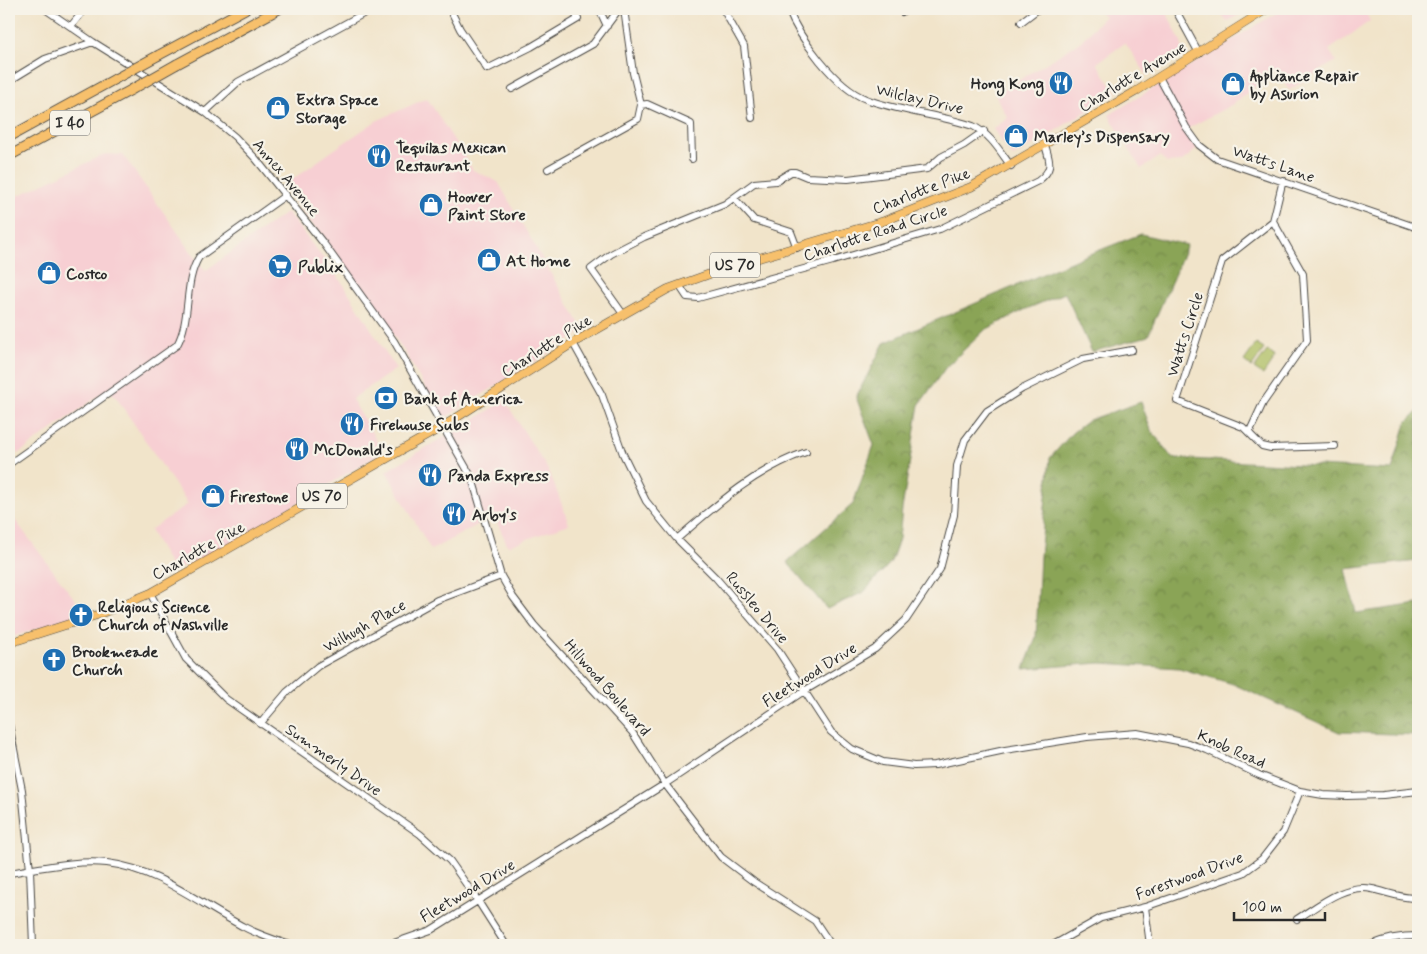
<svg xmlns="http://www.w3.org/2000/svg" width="1427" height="954" font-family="Mynerve,sans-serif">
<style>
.built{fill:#f7cfd3}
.forest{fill:url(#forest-crowns);stroke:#5a6840}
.pitch{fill:#adbd60;stroke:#6c7446}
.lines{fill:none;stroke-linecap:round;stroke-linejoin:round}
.minor-casing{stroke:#494743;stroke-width:8}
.major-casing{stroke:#494743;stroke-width:9}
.highway-casing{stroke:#494743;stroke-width:11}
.minor{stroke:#fff;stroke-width:6}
.major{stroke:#f7c06c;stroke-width:8}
.highway{stroke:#f7c06c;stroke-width:9}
.highway-bridge-casing{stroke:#494743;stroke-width:11;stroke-linecap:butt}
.highway-bridge{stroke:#f7c06c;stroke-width:9}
.labels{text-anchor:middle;stroke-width:4.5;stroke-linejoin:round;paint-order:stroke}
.shield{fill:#f7f3e8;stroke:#686764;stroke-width:1}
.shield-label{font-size:15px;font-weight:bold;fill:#2b2b2b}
.poi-label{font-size:16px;font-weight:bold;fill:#2b2b2b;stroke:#f7f3e8;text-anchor:start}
.street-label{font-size:16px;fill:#2b2b2b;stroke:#f7f3e8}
</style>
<defs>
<pattern id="forest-crowns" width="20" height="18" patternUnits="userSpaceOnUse" patternTransform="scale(1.25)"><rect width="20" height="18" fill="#8aa456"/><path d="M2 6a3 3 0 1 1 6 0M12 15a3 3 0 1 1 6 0" fill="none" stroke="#718647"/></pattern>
</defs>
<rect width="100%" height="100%" fill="#f7f3e8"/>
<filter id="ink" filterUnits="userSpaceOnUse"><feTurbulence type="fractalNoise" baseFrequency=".02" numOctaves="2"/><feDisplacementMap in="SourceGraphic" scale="10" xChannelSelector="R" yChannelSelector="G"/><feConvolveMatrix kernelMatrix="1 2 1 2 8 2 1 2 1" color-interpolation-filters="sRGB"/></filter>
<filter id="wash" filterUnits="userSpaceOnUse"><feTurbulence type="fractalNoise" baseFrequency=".0096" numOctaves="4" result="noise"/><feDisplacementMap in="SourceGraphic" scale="20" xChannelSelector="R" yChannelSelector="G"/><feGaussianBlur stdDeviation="1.12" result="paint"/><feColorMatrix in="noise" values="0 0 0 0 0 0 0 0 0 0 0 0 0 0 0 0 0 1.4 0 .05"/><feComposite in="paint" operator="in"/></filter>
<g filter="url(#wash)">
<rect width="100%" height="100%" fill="#f1e4ca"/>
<path class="built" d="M1094,9h71l16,33 2,9 -36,24 -22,-32 -28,20 19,30 -103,64 -20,-28 15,-11 -13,-23 85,-53 25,-26z
M1218,9h31l-22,13z
M1283,9h81l6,12 -41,29 7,11 -47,29 -13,-20 -43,34 -48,26 12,19 -16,13 -14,1 -6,-7 -20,13 -32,-54z
M427,98l46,72 25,12 86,149 -141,88 -39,-68 -36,-54 -85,-111 52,-37 41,-28z
M105,154l18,1 82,116 82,-59 57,73 52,84 -44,30 31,53 -156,94 -54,25 -23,-41 38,-26 -72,-107 -8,-8 -90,65 -9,-13v-241z
M505,401l45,72 19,51 -61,22 -14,-30 -63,34 -45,-79z
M9,512l76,101 -76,25z"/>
<path class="forest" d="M1141,234l46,11 -39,91 -56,16 -27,-59 -41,17 -39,20 -39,37 -27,38 -17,104 -3,30 -8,23 -27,30 -37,17 -40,-47 66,-58 21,-59 -18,-48 28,-54 198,-86z
M1141,402l10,28 21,28 220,12 14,-47 12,-12v150l-72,8 10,44 62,-9v131l-79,-3 -106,-48 -54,-16 -79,-5 -76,6 12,-32 4,-81 10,-98 22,-25 17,-13z"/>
<path class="pitch" d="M1256,344l8,5 -12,18 -8,-6z
M1267,351l8,6 -12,18 -9,-6z"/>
</g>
<g filter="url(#ink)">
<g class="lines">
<g class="minor-casing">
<path id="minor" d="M45,9l48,33 112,70 30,25 21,22 68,85 70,97 78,137 29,98 12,21 21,28 98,107 33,52 56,73 33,25 61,39 16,24
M450,9l10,20 27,40 44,-22 47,-28 -5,-10
M599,9l8,17
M723,9l21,37 8,72
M788,9c11,29 48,79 78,90 34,13 72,15 107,27 18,9 26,24 38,40
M1175,9l24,44
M902,12l4,-3
M1021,22l17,-13
M71,26l14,-17
M1159,77l27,50 13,18 18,14 201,69
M9,81l36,-22 48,-17
M512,89l81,-45 26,-35
M1418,99v3
M641,105l6,-1 44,20 1,35
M205,112l33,-30 134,-73
M548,169l90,-50 3,-14 -8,-32 -9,-64
M1283,180l-10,41 -51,40 -45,140 66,26 19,19 9,2 64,-2
M734,198l20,22 37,12 6,16
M679,285l8,12 11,1 135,-37 107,-32 98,-48c16,-12 12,-19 7,-36
M623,314l-32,-45 20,-15 33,-17 81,-33 29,-21 22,-2 15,-9h4l12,5 41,2 79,-10 14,-12 23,-12 20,-14
M573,343l29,52 21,59 23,47 31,38 39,39 61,71 54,83 21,17 31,13 31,4 21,-1 70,-15 82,-13 50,-4 51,10 19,7 52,25 41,16 23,4 24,1 36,-1 35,-4
M1249,433l14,-30 44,-63 -4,-66 -30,-53
M9,464l168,-119c15,-27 6,-62 22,-88l87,-62
M677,539c39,-34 79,-70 129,-87
M150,593l36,66 40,40 194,135 30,27 28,40 28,44
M9,724l13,66 8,80 3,75
M260,724l27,-32 31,-26 119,-66 64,-24
M9,873c32,-5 66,-13 98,-10 51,6 93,41 137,64 15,8 31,13 46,18
M1145,907l5,38
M1297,919c21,-13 48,-36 75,-30 15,3 31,10 46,9
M388,945l43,-15 234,-146 139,-93 71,-42 31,-29 34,-51 14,-54 3,-49 8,-26 22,-29 35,-22 61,-30 49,-9
M1053,945l48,-27 44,-11 98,-34 19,-14 21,-27 17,-41
M1371,945c16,-7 30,-9 47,-9"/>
</g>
<g class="major-casing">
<path id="major" d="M9,643l88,-28 54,-22 291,-166 131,-84 95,-54 64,-23 152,-45 87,-34 164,-95 132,-83"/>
</g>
<g class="highway-casing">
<path id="highway" d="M159,55l86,-46
M177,64l102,-55
M9,137l106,-58
M9,156l122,-66"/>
</g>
<use href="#minor" class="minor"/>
<use href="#major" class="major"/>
<use href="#highway" class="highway"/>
<g class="highway-bridge-casing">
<path id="highway-bridge" d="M115,79l44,-24
M131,90l46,-26"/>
</g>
<use href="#highway-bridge" class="highway-bridge"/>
</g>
</g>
<defs>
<g id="restaurant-disc" transform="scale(1.25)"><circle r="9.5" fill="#1f6fb2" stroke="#f7f3e8"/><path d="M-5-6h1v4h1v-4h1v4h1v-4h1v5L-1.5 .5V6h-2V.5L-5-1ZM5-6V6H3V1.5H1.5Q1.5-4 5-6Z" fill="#fff"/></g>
<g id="shop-disc" transform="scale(1.25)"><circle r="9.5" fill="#1f6fb2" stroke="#f7f3e8"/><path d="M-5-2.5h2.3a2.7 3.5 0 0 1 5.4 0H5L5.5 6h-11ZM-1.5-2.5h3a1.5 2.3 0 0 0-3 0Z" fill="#fff"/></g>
<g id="supermarket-disc" transform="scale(1.25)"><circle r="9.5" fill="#1f6fb2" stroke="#f7f3e8"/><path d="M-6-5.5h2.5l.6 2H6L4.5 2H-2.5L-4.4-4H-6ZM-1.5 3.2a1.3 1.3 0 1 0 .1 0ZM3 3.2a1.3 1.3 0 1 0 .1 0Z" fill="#fff"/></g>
<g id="bank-disc" transform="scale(1.25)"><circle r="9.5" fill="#1f6fb2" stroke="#f7f3e8"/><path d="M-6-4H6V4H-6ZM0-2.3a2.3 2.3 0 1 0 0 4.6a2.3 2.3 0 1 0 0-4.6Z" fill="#fff"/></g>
<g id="church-disc" transform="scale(1.25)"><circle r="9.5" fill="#1f6fb2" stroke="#f7f3e8"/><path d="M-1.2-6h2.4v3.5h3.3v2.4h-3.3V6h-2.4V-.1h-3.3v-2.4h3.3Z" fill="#fff"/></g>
</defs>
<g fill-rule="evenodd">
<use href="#restaurant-disc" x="1061" y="83"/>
<use href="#shop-disc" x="1233" y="84"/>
<use href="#shop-disc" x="278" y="108"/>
<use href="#shop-disc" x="1016" y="136"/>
<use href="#restaurant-disc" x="379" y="156"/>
<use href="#shop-disc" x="431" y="205"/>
<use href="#shop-disc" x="489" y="260"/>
<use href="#supermarket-disc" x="280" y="266"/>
<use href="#shop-disc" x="49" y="273"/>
<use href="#bank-disc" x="386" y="398"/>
<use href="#restaurant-disc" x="352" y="424"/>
<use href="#restaurant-disc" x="297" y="449"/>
<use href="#restaurant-disc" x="430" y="475"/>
<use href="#shop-disc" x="213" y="496"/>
<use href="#restaurant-disc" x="454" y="514"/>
<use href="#church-disc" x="81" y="615"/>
<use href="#church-disc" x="54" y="660"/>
</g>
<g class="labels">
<g class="shield">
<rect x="50" y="110.5" width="40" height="25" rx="4"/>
<rect x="710" y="252.5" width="50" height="25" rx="4"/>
<rect x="297" y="483.5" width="50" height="25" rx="4"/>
</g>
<g class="shield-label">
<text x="70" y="128">I 40</text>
<text x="735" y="270">US 70</text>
<text x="322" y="501">US 70</text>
</g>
<g class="poi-label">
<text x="1250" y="81">Appliance Repair<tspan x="1250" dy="18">by Asurion</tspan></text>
<text x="1044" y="89" text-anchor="end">Hong Kong</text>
<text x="296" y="105">Extra Space<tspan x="296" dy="18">Storage</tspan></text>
<text x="1034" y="142">Marley’s Dispensary</text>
<text x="396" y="153">Tequilas Mexican<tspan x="396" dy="18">Restaurant</tspan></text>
<text x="448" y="202">Hoover<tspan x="448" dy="18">Paint Store</tspan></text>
<text x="506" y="266">At Home</text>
<text x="298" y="272">Publix</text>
<text x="66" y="279">Costco</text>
<text x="404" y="404">Bank of America</text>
<text x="370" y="430">Firehouse Subs</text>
<text x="314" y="455">McDonald's</text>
<text x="448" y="481">Panda Express</text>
<text x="230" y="502">Firestone</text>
<text x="472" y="520">Arby's</text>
<text x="98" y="612">Religious Science<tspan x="98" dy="18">Church of Nashville</tspan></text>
<text x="72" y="657">Brookmeade<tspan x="72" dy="18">Church</tspan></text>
</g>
<g class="street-label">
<text transform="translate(1132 76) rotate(-31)" y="6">Charlotte Avenue</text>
<text transform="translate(920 98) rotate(13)" y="6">Wilclay Drive</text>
<text transform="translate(1274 163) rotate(19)" y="6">Watts Lane</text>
<text transform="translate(287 177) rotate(50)" y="6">Annex Avenue</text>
<text transform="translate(921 190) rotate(-21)" y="6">Charlotte Pike</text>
<text transform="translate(875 232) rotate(-18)" y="6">Charlotte Road Circle</text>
<text transform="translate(1184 334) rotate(-72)" y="6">Watts Circle</text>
<text transform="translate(546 345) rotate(-32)" y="6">Charlotte Pike</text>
<text transform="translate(198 550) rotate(-29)" y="6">Charlotte Pike</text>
<text transform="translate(758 607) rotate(50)" y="6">Russleo Drive</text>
<text transform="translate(364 625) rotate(-29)" y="6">Wilhugh Place</text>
<text transform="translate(809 674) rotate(-32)" y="6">Fleetwood Drive</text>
<text transform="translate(608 687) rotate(49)" y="6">Hillwood Boulevard</text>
<text transform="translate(1232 748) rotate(24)" y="6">Knob Road</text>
<text transform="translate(334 759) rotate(35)" y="6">Summerly Drive</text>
<text transform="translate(1189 875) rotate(-20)" y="6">Forestwood Drive</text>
<text transform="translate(467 890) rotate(-31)" y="6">Fleetwood Drive</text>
</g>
</g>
<rect width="1427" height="954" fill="none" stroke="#f7f3e8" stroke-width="30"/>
<path d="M1234 912v8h91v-8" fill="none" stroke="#2b2b2b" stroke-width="2.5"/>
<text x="1242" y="912" font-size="15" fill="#2b2b2b" stroke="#f7f3e8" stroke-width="4" paint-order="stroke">100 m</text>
</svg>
